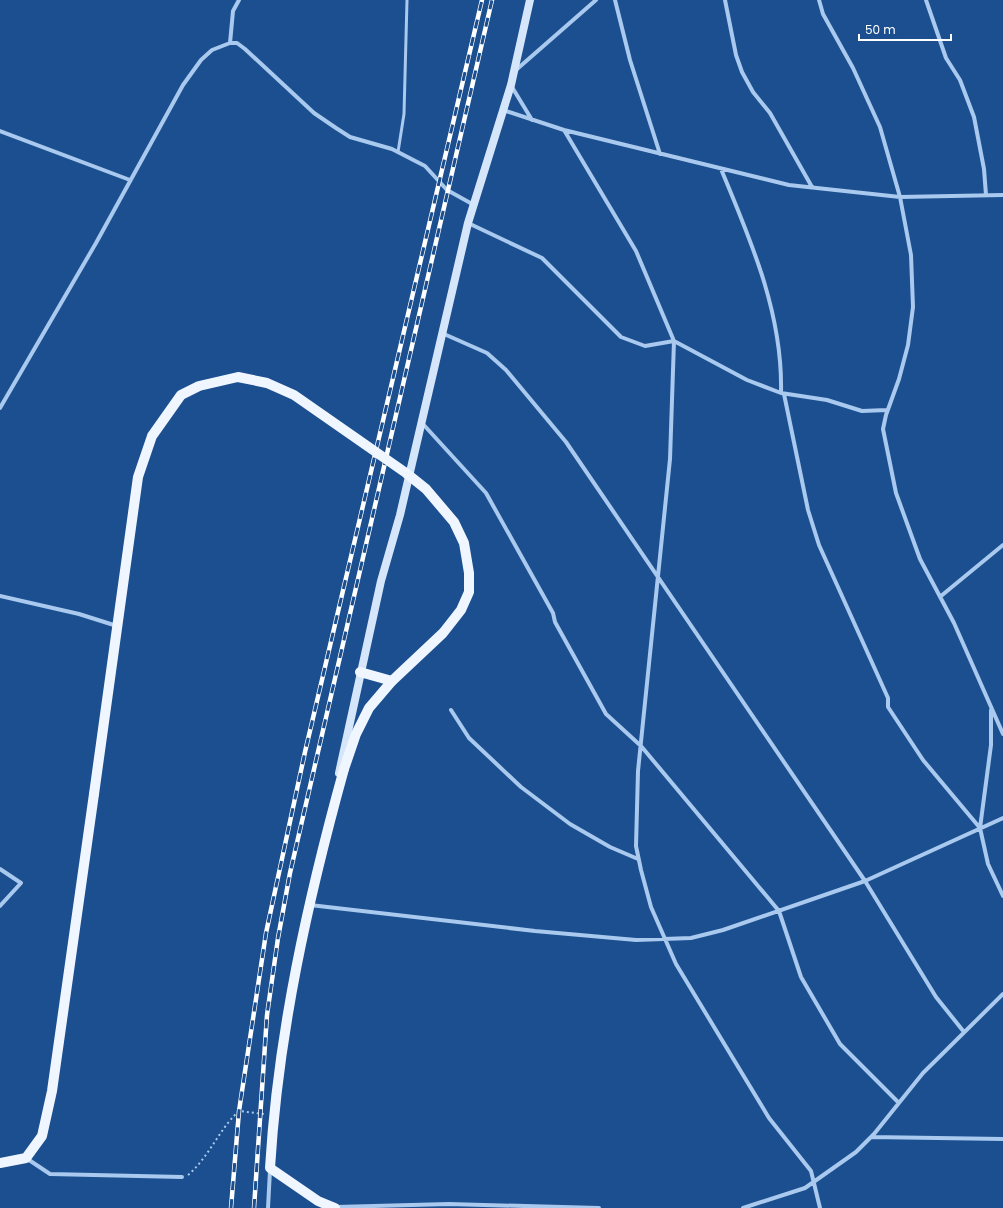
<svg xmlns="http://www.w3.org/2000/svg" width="1003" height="1208" font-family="Poppins,sans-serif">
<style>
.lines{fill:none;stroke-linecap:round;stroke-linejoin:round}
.path{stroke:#a9c9ee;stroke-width:2;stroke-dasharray:2 3;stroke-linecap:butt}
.service{stroke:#a9c9ee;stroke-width:3}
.minor{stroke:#a9c9ee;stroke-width:4}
.secondary{stroke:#d6e6fa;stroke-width:8}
.primary{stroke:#f0f6ff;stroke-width:10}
.rail-casing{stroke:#fff;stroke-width:4.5}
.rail{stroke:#1b4f8f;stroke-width:3;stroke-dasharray:9;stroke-linecap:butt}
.primary-bridge{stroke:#f0f6ff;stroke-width:10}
</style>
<rect width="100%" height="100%" fill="#1b4f8f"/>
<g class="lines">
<path class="path" d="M188,1175c22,-19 31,-46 51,-64l25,3"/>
<path class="service" d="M398,152l6,-38 3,-114"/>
<path class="minor" d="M615,0l15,60 30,94
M725,0l11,55 6,17 11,20 17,21 42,74
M819,0l4,14 30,54 27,59 20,70 11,58 2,52 -5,38 -9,34 -13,36 -3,14 13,64 24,66 34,64 49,111
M926,0l20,58 14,22 14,37 10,52 2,26
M230,43l3,-32 6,-11
M516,70l80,-70
M512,87l20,33
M503,110l61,20 225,55 111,12 103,-2
M564,130l72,121 38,90 -4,118 -32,312 -2,75 5,24 10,37 25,57 93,154 42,53 9,37
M0,131l130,49
M721,169c30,72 62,145 60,224
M468,223l74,35 79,79 24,9 29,-5 73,39 34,13 46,7 35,11 25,-1
M444,334l43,19 19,17 60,72 299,439 71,116 28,35
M784,394l24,116 11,35 69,153v9l35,53 57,68
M0,408l96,-165 87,-158 18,-25 11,-10 18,-7h7l8,6 69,64 22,15 14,9 42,12 33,17 22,24 27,15
M422,423l64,70 67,120 2,9 51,92 35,32 138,165 22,66 39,67 58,58
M0,596l79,18 38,12
M941,596l62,-51
M451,710l18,28 52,49 49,37 40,23 28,12
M991,710v35l-11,83 8,36 15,32
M0,869l21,14 -21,23
M310,905l225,26 101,9 55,-2 32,-8 142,-49 138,-63
M871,1137l132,2
M26,1158l24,16 132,3
M336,1207l113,-3 150,4
M268,1208l2,-38
M743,1208l62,-20 51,-36 18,-18 49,-61 80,-79"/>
<path class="secondary" d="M339,773l42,-192 19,-66 68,-292 43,-138 19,-85"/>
<path class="primary" d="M360,672l32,9
M0,1163l26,-5 16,-22 10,-45 42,-297
M335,1208l-17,-7 -48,-33c8,-135 38,-269 74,-399"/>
<g class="rail-casing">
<path id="rail" d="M231,1208l8,-97 27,-178 39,-181 177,-752
M254,1208l13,-193 11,-77 12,-65 202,-873"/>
</g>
<use href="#rail" class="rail"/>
<path class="primary-bridge" d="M94,794l44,-317 14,-41 29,-41 18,-9 39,-9 29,6 27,12 112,78 20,16 28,33 10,21 5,30v19l-8,18 -18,23 -51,48 -23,27 -13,26 -12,35"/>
</g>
<path d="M859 34v6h92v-6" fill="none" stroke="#ffffff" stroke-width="2"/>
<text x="865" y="34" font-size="12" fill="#ffffff" stroke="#1b4f8f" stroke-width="3" paint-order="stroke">50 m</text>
</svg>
